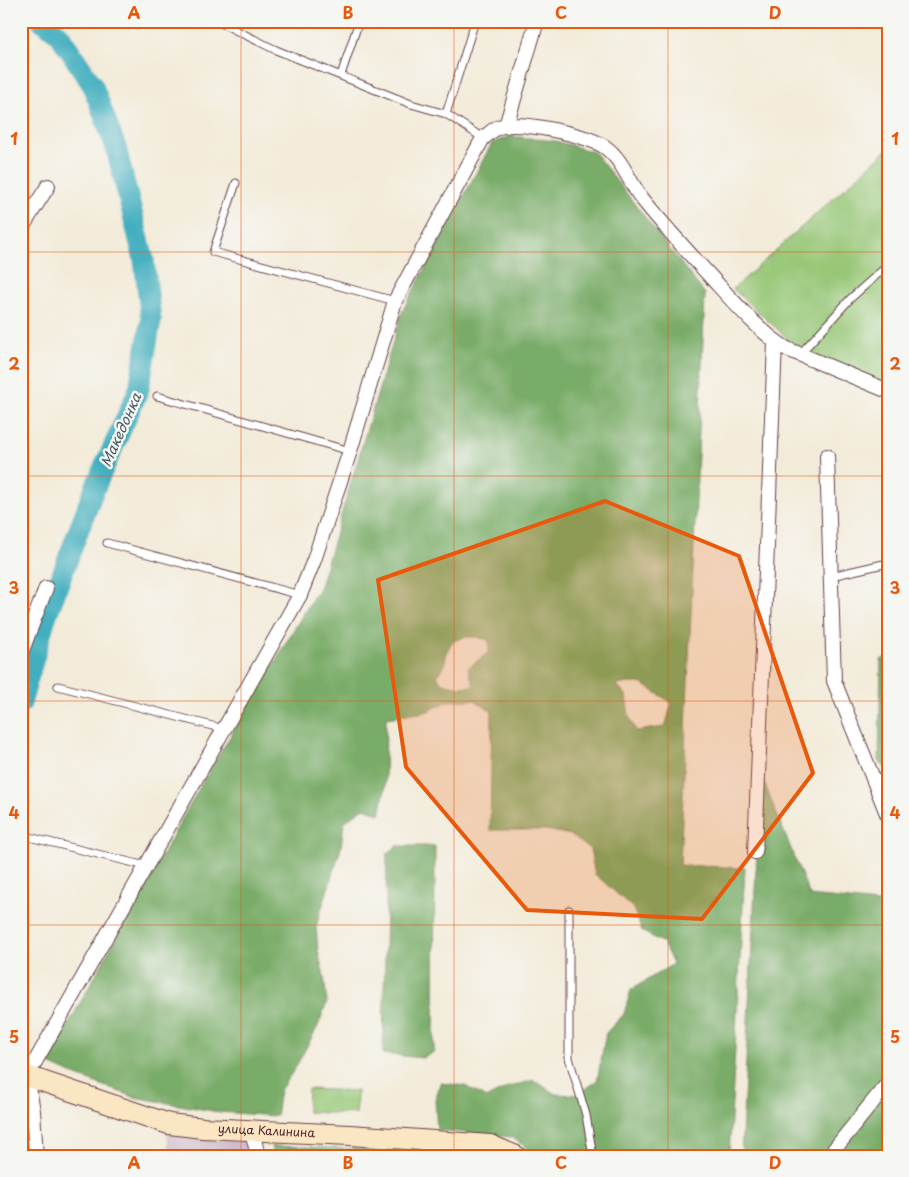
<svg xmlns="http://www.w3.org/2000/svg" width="909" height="1177" font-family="'Playpen Sans',sans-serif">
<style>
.industrial{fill:#d1bdcb}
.green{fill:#97c777;stroke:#707351}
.forest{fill:#79ac68;stroke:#62664a;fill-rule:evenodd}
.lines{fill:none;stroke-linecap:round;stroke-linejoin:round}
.river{stroke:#42afbf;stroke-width:21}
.lane-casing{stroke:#633e45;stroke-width:9}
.street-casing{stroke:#633e45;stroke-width:16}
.secondary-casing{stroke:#633e45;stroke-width:22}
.lane{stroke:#fff;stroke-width:7}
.street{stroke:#fff;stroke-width:14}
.secondary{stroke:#fbe6c3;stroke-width:20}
.marked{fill:#e8590c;fill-opacity:0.2;stroke:#e8590c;stroke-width:4;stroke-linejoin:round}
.grid{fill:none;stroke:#e8590c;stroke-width:1;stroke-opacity:0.55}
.labels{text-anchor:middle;stroke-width:5;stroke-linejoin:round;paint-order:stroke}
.street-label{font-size:12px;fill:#4a1f2b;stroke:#f6f6f2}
.water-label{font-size:14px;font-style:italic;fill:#475966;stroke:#f6f6f2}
.neatline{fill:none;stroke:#e8590c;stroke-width:2}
.grid-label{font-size:16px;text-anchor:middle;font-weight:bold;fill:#e8590c}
</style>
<rect width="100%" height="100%" fill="#f6f6f2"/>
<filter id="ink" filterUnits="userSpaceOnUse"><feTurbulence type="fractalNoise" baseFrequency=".02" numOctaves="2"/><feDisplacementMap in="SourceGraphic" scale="10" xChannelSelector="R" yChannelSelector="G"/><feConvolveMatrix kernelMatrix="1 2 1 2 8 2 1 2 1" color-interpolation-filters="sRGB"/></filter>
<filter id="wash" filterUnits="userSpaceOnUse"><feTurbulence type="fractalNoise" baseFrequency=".0096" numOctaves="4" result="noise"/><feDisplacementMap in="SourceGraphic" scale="20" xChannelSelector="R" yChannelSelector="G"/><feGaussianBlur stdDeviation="1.12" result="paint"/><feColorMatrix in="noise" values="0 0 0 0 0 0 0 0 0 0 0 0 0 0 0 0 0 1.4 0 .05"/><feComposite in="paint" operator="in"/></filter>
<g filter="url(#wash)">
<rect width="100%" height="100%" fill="#f3ebd9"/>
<path class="industrial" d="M167,1131l32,7 54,4 3,14h-87z"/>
<path class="green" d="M888,149v233l-2,1 -80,-28 -73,-66z
M308,1089l49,2 -1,23 -49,-2z"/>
<path class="forest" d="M511,136l45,5 38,11 111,142 -25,571 65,3 -16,288h-189l-29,-19 -74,-7 -2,-31 6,-16 24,3 22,12 22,-11 25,-7 21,14 22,1 20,-14 9,-48 18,-19 7,-24 42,-26 -10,-21 -21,-12 -9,-23 -38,-34 -5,-25 -19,-14 -25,-5h-56l2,-119 -18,-11 -25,1 -23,11 -40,6 -1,71 -5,25 -16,-6 -20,14 -3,26 -25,78 2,25 6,25 3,26 -9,24 -24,44 -14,20 -4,26 -57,-4 -85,-15 -65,-24 -22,-10 154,-278 119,-199 82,-274 90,-169zM464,637h12l13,3v12l-21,16 6,18 -14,1 -18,-4 -5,-7 8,-11 1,-12 6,-11zM629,683h12l31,20 -7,24 -29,4 -7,-15 -3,-21 -9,-10z
M888,656v115l-9,-10 2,-101z
M761,775l49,121 78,8v252h-147z
M397,846h38l-1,206 -11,6 -40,-4 4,-200z
M271,1146l211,7 13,3h-222z"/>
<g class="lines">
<path class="river" d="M21,703l24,-83 48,-128 46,-103 12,-69 -7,-60 -28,-112 -23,-62 -34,-52 -17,-13"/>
</g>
</g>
<g filter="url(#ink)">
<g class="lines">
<g class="lane-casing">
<path id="lane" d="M217,21l59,29 135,54 35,10 37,24
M341,75l18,-54
M446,114l29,-93
M236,183l-23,69 182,49
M800,354l51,-56 37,-33
M157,396l193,55
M107,543l193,52
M831,576l57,-13
M58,686l166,43
M21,835l125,31
M569,910v148l17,57 7,41"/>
</g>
<g class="street-casing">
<path id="street" d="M506,126l31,-105
M21,229l27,-43
M827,456l7,225 54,135
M21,653l25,-65
M755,852l20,-510
M252,1131l6,25
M36,1156l-3,-45 -6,-35 273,-481 14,-35 36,-109 45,-150 88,-163c5,-3 10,-9 16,-11 20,-7 88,8 106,20 17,12 24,34 35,49 22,28 46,54 70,80 22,24 50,57 77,73l101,42
M829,1156l59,-73"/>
</g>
<g class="secondary-casing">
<g id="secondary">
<path id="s1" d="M21,1074l148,50 34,4 147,7 140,10 26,11"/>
</g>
</g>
<use href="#lane" class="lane"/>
<use href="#street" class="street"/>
<use href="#secondary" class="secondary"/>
</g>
</g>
<path class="marked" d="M605,501l134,55 74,217 -111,146 -175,-9 -121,-143 -28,-187z"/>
<path class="grid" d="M241,21v1135M454,21v1135M668,21v1135M21,252h867M21,476h867M21,701h867M21,925h867"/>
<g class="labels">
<g class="street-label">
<text dy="4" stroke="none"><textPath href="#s1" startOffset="254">улица Калинина</textPath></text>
</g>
<g class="water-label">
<text transform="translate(121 430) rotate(-66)" y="5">Македонка</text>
</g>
</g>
<rect width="909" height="1177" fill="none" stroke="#f6f6f2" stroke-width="55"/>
<rect x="28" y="28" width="854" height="1122" class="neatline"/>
<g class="grid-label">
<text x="134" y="19">A</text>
<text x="348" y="19">B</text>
<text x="561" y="19">C</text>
<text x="775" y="19">D</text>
<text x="14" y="145">1</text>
<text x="895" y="145">1</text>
<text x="14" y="370">2</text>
<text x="895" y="370">2</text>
<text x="14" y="594">3</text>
<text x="895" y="594">3</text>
<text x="14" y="819">4</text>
<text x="895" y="819">4</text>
<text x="14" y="1043">5</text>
<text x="895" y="1043">5</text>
<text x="134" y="1169">A</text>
<text x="348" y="1169">B</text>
<text x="561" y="1169">C</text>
<text x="775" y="1169">D</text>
</g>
</svg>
